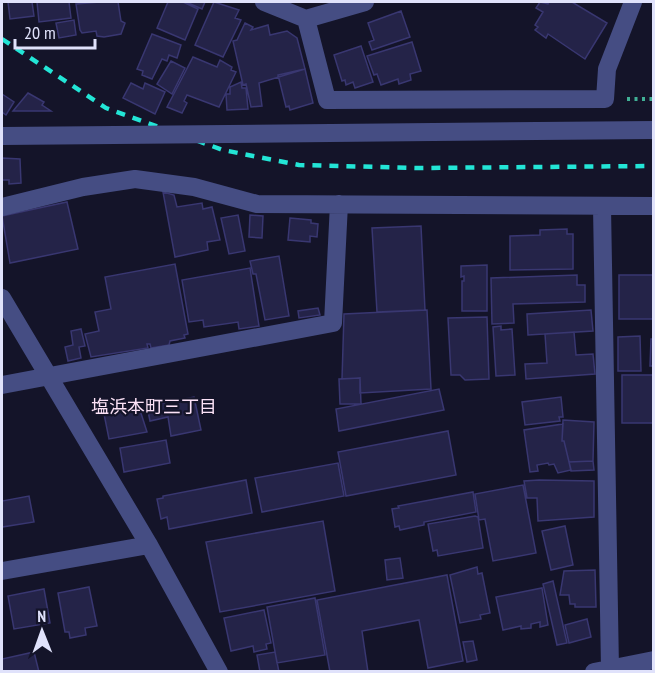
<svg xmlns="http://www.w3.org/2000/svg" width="655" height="673" font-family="'PT Sans Narrow','Noto Sans JP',sans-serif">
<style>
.building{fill:#242348;stroke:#393771;stroke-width:1.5}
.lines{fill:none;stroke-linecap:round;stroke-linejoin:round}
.path{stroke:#40b096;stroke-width:4;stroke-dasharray:3 4.5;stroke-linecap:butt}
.minor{stroke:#454d83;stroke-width:18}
.rail{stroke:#23e5d6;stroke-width:4.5;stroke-dasharray:9 8;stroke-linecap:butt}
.minor-bridge{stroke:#454d83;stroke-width:18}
.labels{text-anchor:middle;stroke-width:4.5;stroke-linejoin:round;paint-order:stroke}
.neighbourhood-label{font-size:18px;fill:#fce2f7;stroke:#141429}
</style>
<rect width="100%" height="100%" fill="#141429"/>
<path class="building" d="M8,2h24l2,14 -24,3z
M37,2h32l2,16 -32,4z
M100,2h18l3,19 4,2 -4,11 -17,3 -7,-1 -1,-5 -14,2 -2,-3 -4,-26z
M168,2h15l15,7 -13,31 -28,-12z
M186,2h19l-3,7z
M214,2l25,8 -4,8 6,2 -18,37 -28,-12z
M540,2l8,2 1,-2h23l35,21 -22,36 -37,-25 -2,4 -11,-8 3,-3 -3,-2 8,-13 -7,-4z
M401,11l9,26 -38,13 -3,-8 5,-2 -6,-17z
M74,20l2,15 -17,3 -3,-15z
M245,23l8,4 -2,3 17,-5 2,10 17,-4 10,7 8,31 -46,14 3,23 -11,1 -5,-23 -3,1 -10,-44 4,-1z
M152,34l29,11 -4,13 -8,-3 -2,6 -5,-2 -10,20 -10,-4 1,-4 -6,-2z
M412,42l9,29 -11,3 1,6 -12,4 -1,-5 -17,6 -4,-11 -3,1 -7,-19z
M361,46l12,36 -18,6 -2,-6 -7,3 -1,-5 -3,1 -8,-26z
M193,57l24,10 3,-7 12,7 -1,3 5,2 -17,35 -32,-12 -3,6 3,2 -5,10 -15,-6z
M171,61l14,7 -13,26 -15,-10z
M305,69l8,34 -23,7 -1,-4 -3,1 -8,-32z
M241,82l1,6h4l2,21 -21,1 -1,-16h4v-7z
M131,83l12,6 2,-6 20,9 -10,22 -32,-16z
M28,93l16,9 -2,3 9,6h-38z
M2,94l12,8 -8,13 -4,-3z
M2,158l18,1 1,24 -12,1v-4h-7z
M163,192l11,3 3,12 25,-4 1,6 9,-2 8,33 -13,2 1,8 -33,7z
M67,202l11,47 -68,14 -8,-47z
M238,215l7,36 -16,3 -8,-36z
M250,215l13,1 -1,22 -13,-1z
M290,218l21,2v3l7,1 -1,13 -7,-1v6l-22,-2z
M421,226l4,84 -48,2 -5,-84z
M567,229v5h6v35l-63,1v-34l30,-1v-5z
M279,256l10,60 -24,4 -9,-46h-3l-3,-13z
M175,264l13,70 -4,1 1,3 -15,3 -1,4 -18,3 -1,-4h-3l1,4 -57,9 -6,-23 14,-3 -4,-19 16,-3 -6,-32z
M487,265v46h-25v-30h2v-5l-3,1v-11z
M250,268l9,58 -20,3 -1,-7 -34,5 -1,-7 -14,2 -7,-42z
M577,275v10h8v17l-72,2 1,19 -22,1 -1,-46z
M619,275h35v44h-35z
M318,308l2,7 -21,3 -1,-7z
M427,310l4,79 -71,4v-15l-18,1 2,-65z
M591,310l2,21 -65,4 -1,-21z
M487,317l2,62 -24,1 -5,-5h-9l-3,-57z
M501,326v4l11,-1 3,46 -19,1 -3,-49z
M81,329l4,17 -6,1 2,11 -13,3 -3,-14 8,-2 -2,-14z
M574,332l2,23 17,-1 2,20 -69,5 -1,-15 22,-1 -2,-29z
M640,336l1,35h-23v-34z
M651,339h3v27h-4z
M622,375h32v48h-32z
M360,378l1,26h-21l-1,-25z
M439,389l5,21 -105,21 -3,-22z
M194,397l7,33 -30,6 -3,-19 -18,4 -3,-15z
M561,397l2,20h-4l1,4 -35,4 -3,-23z
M139,407l8,25 -38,7 -5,-25z
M563,420l31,2 -1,39 -24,1 -5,-21h-2z
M563,424l-1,17h2l7,29 -13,3 -4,-9 -5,1 -1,-2 -11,2 1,6 -8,1 -6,-42z
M448,431l8,44 -110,21 -8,-44z
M166,440l4,23 -46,9 -4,-24z
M593,461l1,9 -23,1 -2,-9z
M338,463l6,33 -82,16 -7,-34z
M246,480l6,33 -83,16 -2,-12 -6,2 -4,-20 6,-1v-2z
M539,480l55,1v36l-56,4 -1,-23h-10l-3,-17z
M523,485l13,68 -43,8 -8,-42 -6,1 -4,-26z
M473,492l3,20 -52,10v3l-24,5 -1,-4 -4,1 -3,-18 7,-1 -1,-2z
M29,496l5,26 -32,5v-26z
M475,516l3,1 5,31 -45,8 -1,-6 -4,1 -5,-27z
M323,521l12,70 -115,21 -14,-70z
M565,526l8,39 -22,5 -9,-39z
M400,558l3,20 -16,2 -2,-20z
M477,567l1,7 4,-1 8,40 -10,2 1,4 -21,4 -10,-48z
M595,570l1,37h-21v-3h-5l-1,-9h-9l4,-24z
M447,575l16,86 -35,7 -9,-48 -57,11 6,41h-38l-13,-72z
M553,581l14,62 -10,2 -14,-61z
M89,587l8,39 -12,2 1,7 -16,3 -1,-6h-4l-7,-39z
M542,588l6,37 -8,2v-5l-9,2v4l-10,1v-3l-18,4 -7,-33z
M44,589l6,34 -36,6 -6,-33z
M315,598l10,57 -48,8 -10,-56z
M264,610l7,33 -5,1 1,5 -13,3 -1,-6 -22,5 -7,-33z
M587,619l4,18 -22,6 -4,-18z
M473,641l4,19 -10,2 -4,-20z
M34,652l5,20h-37v-13z
M275,652l4,20h-19l-3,-17z"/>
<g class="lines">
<path class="path" d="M627,99h27"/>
<path class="minor" d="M264,2l42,17 59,-17
M306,19l21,81 278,-1 2,-30 26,-67
M2,207l81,-20 52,-8 59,8 63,17 397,2
M602,207l8,462
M2,298l147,247 70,127
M2,385l331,-62 6,-119
M2,571l147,-26
M594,672l60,-12"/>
<path class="rail" d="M2,39l104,69 117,42 76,15 119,3 236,-2"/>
<path class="minor-bridge" d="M2,136l652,-6"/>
</g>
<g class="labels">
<g class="neighbourhood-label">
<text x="154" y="413">塩浜本町三丁目</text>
</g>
</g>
<rect width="655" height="673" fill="none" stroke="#e0e2fb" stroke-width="6"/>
<g transform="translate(42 631) rotate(359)" stroke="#141429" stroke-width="4.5" paint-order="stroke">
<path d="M0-4.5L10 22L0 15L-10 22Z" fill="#e0e2fb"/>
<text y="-9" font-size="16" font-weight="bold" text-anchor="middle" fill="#e0e2fb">N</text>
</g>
<path d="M15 39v9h80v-9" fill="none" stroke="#e0e2fb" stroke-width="3"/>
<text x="24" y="39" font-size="18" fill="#e0e2fb" stroke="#141429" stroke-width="4.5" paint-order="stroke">20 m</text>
</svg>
